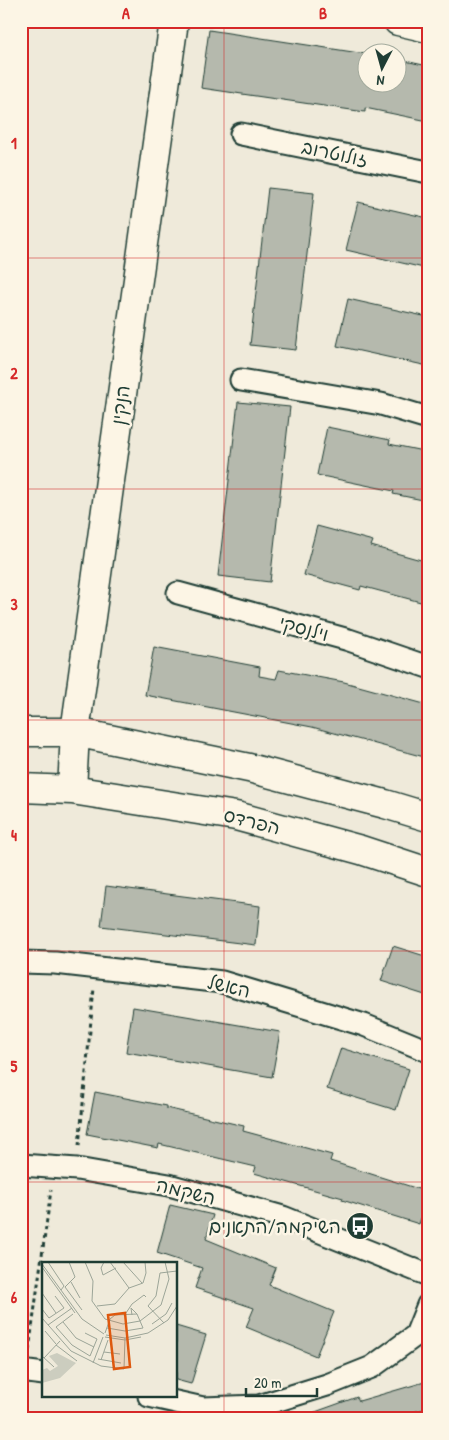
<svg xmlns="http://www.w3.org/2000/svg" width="449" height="1440" font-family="'Patrick Hand','Playpen Sans Hebrew',sans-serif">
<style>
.building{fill:#b5b9ad;stroke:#1f3d34}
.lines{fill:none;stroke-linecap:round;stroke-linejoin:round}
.minor-casing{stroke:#1f3d34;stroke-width:25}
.tertiary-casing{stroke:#1f3d34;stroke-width:31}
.path{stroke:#1f3d34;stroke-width:3;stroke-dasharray:4 4;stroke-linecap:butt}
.minor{stroke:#fcf5e5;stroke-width:21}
.tertiary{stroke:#fcf5e5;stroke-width:28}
.grid{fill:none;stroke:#d62828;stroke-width:1;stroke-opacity:0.55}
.labels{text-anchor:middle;stroke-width:5;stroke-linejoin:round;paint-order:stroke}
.street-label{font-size:19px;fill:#1f3d34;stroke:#fcf5e5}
.poi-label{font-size:19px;fill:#1f3d34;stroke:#fcf5e5;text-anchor:end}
.inset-road{fill:none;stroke:#9ca598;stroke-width:1}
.view{fill:#de580e;fill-opacity:0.15;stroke:#de580e;stroke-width:2.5}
.inset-edge{fill:none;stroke:#1f3d34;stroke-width:2.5}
.neatline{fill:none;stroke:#d62828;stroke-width:2}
.grid-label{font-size:16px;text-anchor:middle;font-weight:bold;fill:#d62828}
</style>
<rect width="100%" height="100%" fill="#efeada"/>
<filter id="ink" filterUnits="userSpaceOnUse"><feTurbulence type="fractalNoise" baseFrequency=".02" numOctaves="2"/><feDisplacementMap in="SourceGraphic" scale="10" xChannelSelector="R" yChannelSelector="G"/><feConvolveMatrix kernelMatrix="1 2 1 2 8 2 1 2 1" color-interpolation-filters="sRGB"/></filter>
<g filter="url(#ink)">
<path class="building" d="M209,30l157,24v28h30v-23l32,7v55l-63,-13v4l-164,-24z
M268,188l46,5 -18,157 -46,-5z
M358,202l70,16v51l-82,-19z
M348,299l80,18v49l-91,-20z
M238,402l52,5 -20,175 -52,-6z
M327,427l63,13 -1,4 39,8v49l-35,-7 1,-3 -77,-16z
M317,526l56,15 -2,5 57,16v42l-67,-18 -1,4 -56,-15z
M154,647l106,20 -1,9 17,3 3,-9 65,12 84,23v53l-116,-31 -167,-32z
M106,886l154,20 -4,39 -155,-19z
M393,946l35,11v39l-47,-15z
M133,1007l147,25 -8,45 -146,-25z
M341,1048l68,21 -13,41 -69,-21z
M95,1092l71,14v2l78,18 -1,5 89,24 -2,6 98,31v5l-9,27 -77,-24 1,-2 -89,-25 2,-6 -97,-23 -1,4 -71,-14z
M170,1205l43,10 -7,24 70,29 -7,17 65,27 -18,44 -70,-29 8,-19 -59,-20 7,-20 -45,-15z
M176,1326l30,9 -15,49 -15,-4z
M428,1381v27l-15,4 2,7h-111v-3l53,-19 2,4z"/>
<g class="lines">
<g class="minor-casing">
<path id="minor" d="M241,134l187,38
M241,380l140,24 47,14
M178,593l171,47 79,27
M21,962l34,1 167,19 142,43 64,26
M21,1165l56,4 92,16 114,32 145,58
M21,1371l23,3
M149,1396l54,12 56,-2 68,-21 45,-18 44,-32 12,-30"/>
</g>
<g class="tertiary-casing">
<path id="tertiary" d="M398,21l30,7
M21,732h54l174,36 136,36 43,13
M21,788l51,2 164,26 125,34 67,22
M72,790l3,-58 99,-711"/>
</g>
<path class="path" d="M79,1146l15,-158
M29,1350l22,-160"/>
<use href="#minor" class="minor"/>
<use href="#tertiary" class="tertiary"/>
</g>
</g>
<path class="grid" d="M224,21v1398M21,258h407M21,489h407M21,720h407M21,951h407M21,1182h407"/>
<defs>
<g id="bus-disc" transform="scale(1.4375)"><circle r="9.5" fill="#1f3d34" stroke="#fcf5e5"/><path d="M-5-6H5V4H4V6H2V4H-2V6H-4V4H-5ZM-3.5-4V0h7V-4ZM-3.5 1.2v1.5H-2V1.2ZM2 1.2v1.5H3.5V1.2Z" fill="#fff"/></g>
</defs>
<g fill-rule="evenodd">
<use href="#bus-disc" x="360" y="1226"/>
</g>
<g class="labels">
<g class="street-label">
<text transform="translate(335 153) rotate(12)" y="7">זולוטרוב</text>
<text transform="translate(120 405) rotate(-82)" y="7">הנקין</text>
<text transform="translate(304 628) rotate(15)" y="7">וילנסקי</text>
<text transform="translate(252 821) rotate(14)" y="7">הפרדס</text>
<text transform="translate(229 986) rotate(13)" y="7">האשל</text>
<text transform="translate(186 1191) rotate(14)" y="7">השקמה</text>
</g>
<g class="poi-label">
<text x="341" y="1233">השיקמה/התאנים</text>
</g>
</g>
<g transform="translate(42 1262)">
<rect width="135" height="135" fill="#efeada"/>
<path d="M15,91l19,10 -16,15 -18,5v-13l5,-2 3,3 8,-5 -9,-10z" fill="#cccdbf"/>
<path class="inset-road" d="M6,0l16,24 -3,4M27,0l6,15 -10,10 17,23M43,0l8,19 -1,20 13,18 18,5 17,-3 21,-16 8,-26 -4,-17M62,0l-3,6 2,7 13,-7M68,0l19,26M81,0l19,21M0,2l40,55 22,15M0,5l33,46M29,20l9,16M87,26l14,-5 3,-10 -1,-11M0,31l14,20M55,44l18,-2 14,-16M0,47l7,9 15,-10 -9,-12M31,52l-17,13 16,18 18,11 7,-17 -12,-6M90,53l-1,-7 6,6M82,54l8,-12 12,-9 2,2M0,56l29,33 30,15 23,3 1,-31M21,60l13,16 18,9M122,61l-16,-17 8,-10 4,-23 17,-2M110,62l14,-10 6,-11M6,63l24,-17M3,69l11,13M63,71l5,-14 5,-4 22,-1 6,14 -18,3 -18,-3M64,73l19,3 23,-5 20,-13 9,-14M63,75l20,3 16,-3M14,83l21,16M62,90l16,2M0,94l12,11M2,96l16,-17M56,97l23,4M59,98l7,-20M51,101l10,-26"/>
<path class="view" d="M83,51l5,54 -16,2 -6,-54z"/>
<rect width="135" height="135" class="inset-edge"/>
</g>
<rect width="449" height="1440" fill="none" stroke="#fcf5e5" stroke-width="55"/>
<g transform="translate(382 68) rotate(186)"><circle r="24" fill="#fcf5e5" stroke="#a4ab9e"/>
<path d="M0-4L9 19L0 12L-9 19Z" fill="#1f3d34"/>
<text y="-8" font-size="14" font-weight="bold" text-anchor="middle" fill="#1f3d34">N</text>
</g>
<path d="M246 1388v8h71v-8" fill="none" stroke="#1f3d34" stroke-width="2.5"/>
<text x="254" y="1388" font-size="15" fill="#1f3d34" stroke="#fcf5e5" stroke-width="4" paint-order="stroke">20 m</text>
<rect x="28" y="28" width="394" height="1384" class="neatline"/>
<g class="grid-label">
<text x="126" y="19">A</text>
<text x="323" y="19">B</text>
<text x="14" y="149">1</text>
<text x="14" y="379">2</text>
<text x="14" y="610">3</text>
<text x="14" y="841">4</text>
<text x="14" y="1072">5</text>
<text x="14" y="1303">6</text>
</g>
</svg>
